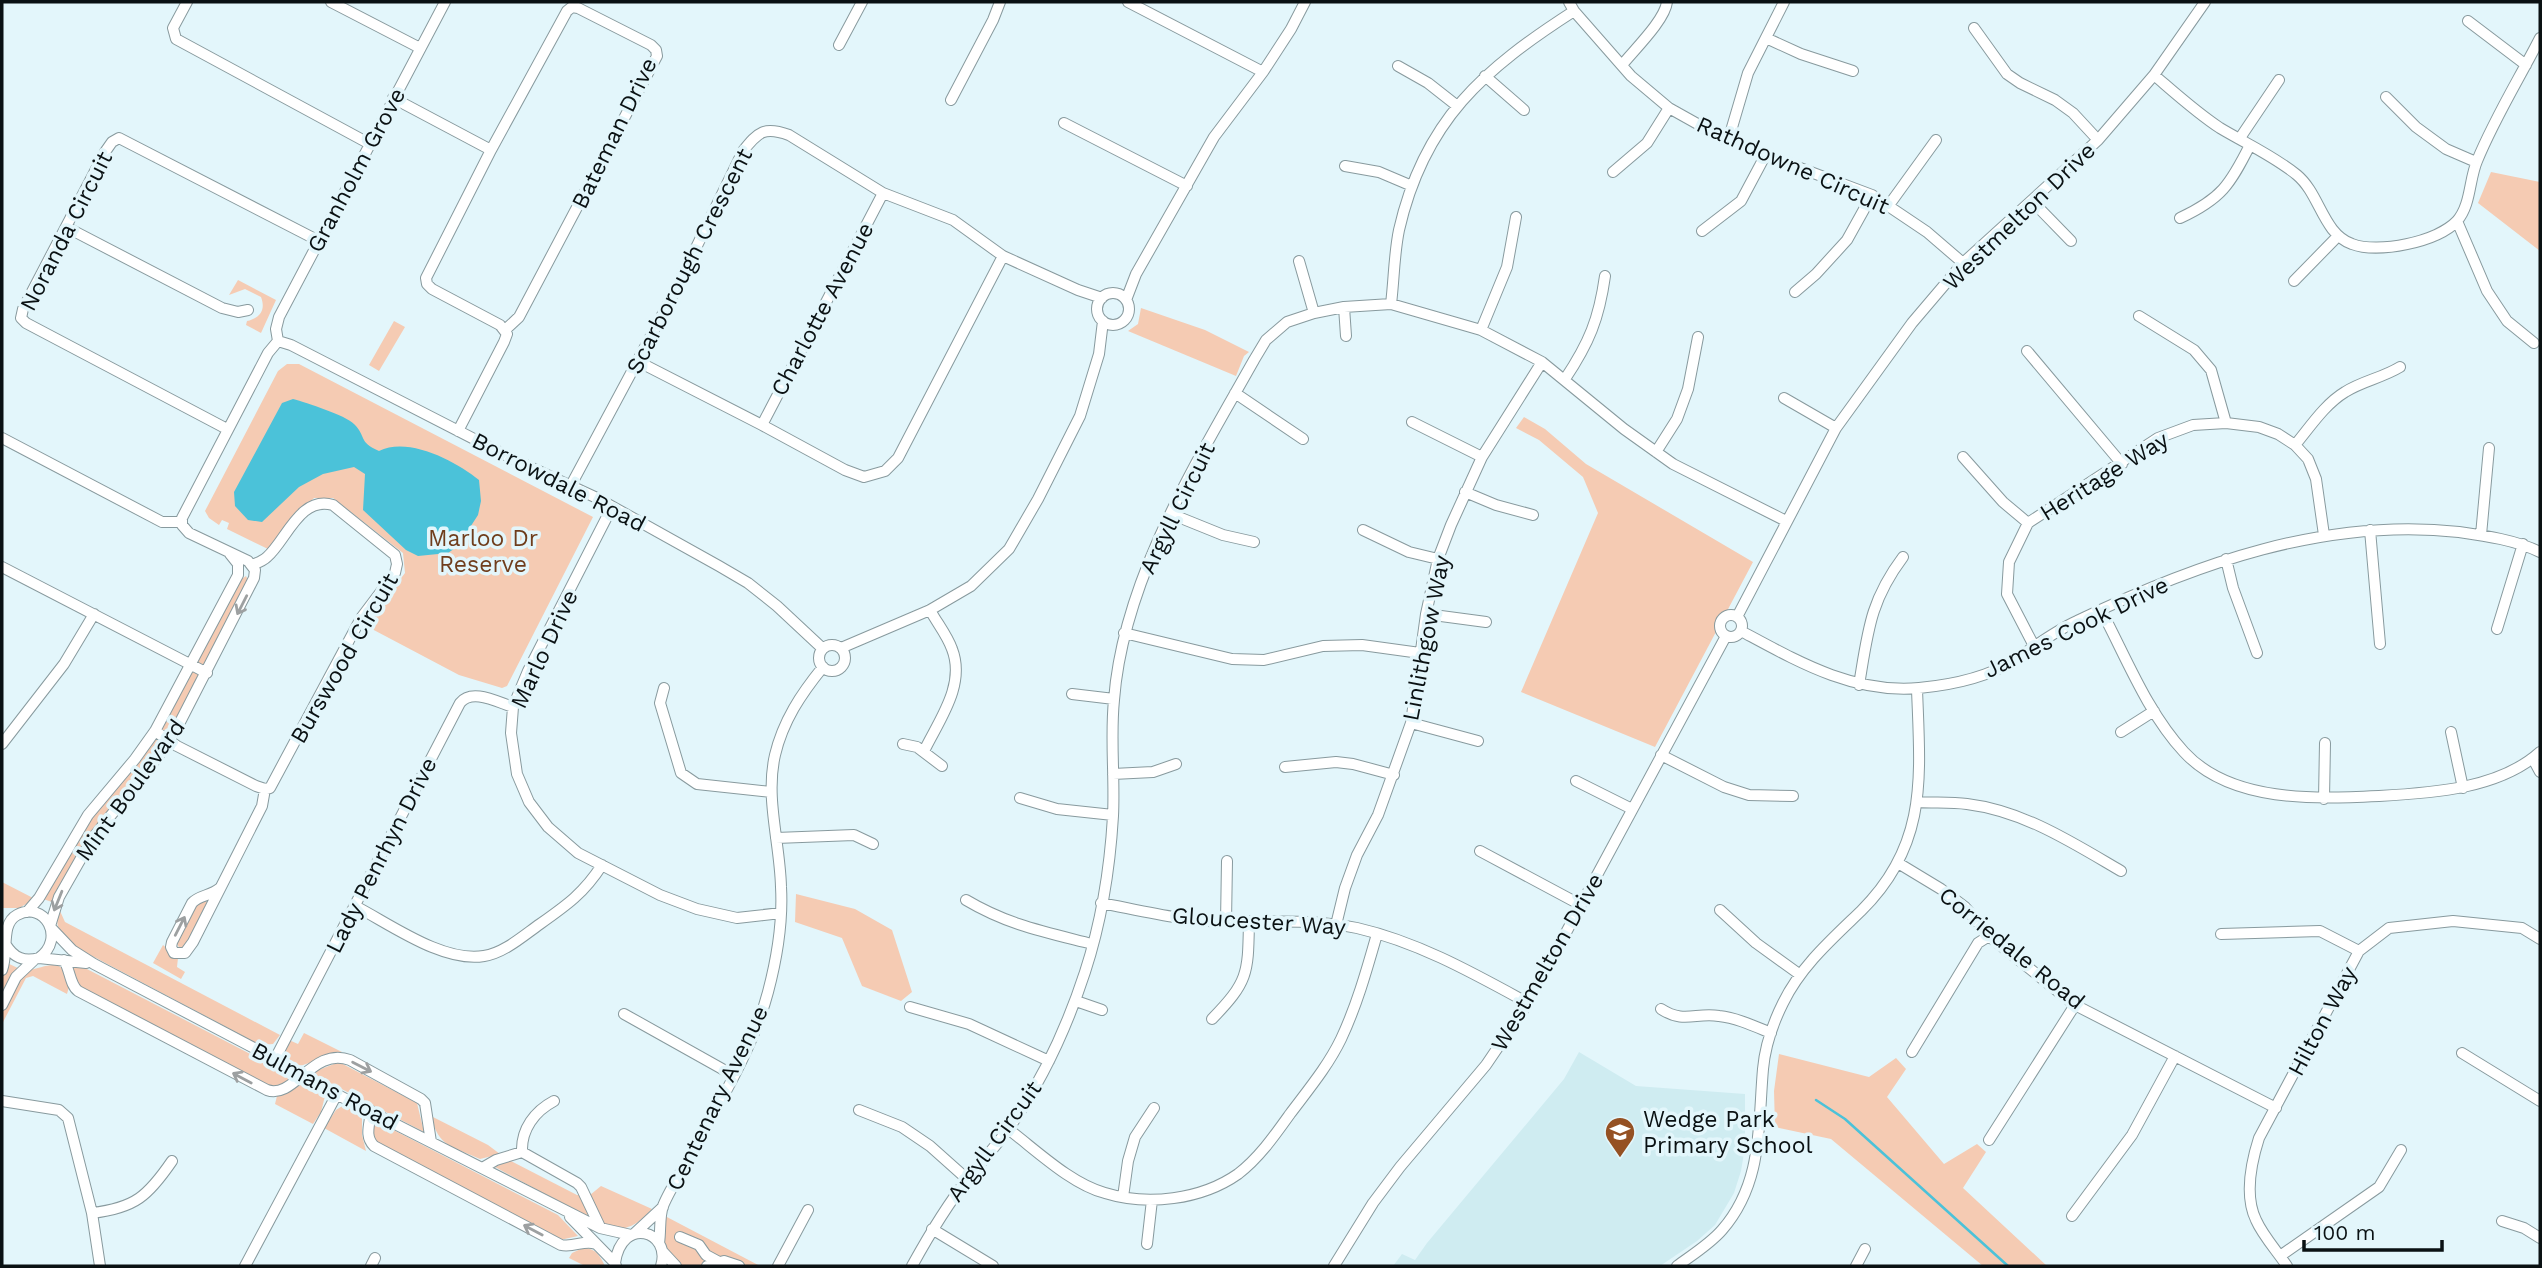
<svg xmlns="http://www.w3.org/2000/svg" width="2542" height="1268" font-family="'Work Sans',sans-serif">
<style>
.built{fill:#cfecf1}
.green{fill:#f5cbb3}
.water{fill:#4bc2d9}
.lines{fill:none;stroke-linecap:round;stroke-linejoin:round}
.stream{stroke:#4bc2d9;stroke-width:2.5}
.minor-casing{stroke:#889a9e;stroke-width:12}
.minor{stroke:#fff;stroke-width:10}
.oneway{stroke:#9da0a1}
.labels{text-anchor:middle;stroke-width:7;stroke-linejoin:round;paint-order:stroke}
.street-label{font-size:23px;fill:#0a1113;stroke:#e3f6fb}
.park-label{font-size:23px;fill:#6f3d1c;stroke:#e3f6fb}
.poi-label{font-size:23px;fill:#0a1113;stroke:#e3f6fb;text-anchor:start}
</style>
<rect width="100%" height="100%" fill="#e3f6fb"/>
<path class="built" d="M1579,1052l57,34 109,8v53l-4,24 -7,22 -19,32 -18,16 -37,25h-267l9,-12 13,6 12,-17 137,-164z"/>
<path class="green" d="M2491,172l49,10v69l-62,-48z
M238,280l38,20 -15,33 -15,-8 1,-4c13,-3 19,-11 14,-24l-16,-8 -16,6z
M1141,308l64,22 44,22 -5,4 -8,20 -108,-45 10,-7z
M394,321l11,6 -26,44 -10,-6z
M287,364h12l294,153 -86,169 -5,2 -43,-13 -89,-47 6,-17 29,-38 -2,-20 -70,-55h-19l-23,21 -23,30 -41,-20 2,-6 -7,-3 -3,5 -10,-7 -4,-7 73,-140z
M1524,417l21,12 41,35 167,98 -98,185 -134,-55 77,-179 -15,-36 -44,-37 -23,-12z
M246,576l3,7 -76,142 -86,115 -35,62 -9,-3 38,-67 84,-111 74,-140z
M2,882l33,17 -16,9h-17z
M796,894l59,15 37,21 20,62 -11,9 -39,-15 -20,-48 -47,-16z
M204,899l4,4 -21,45 -6,2 -5,-7 21,-41z
M60,911l5,11 215,113 -7,9 -13,1 -181,-96c-15,-11 -25,-18 -21,-37z
M163,945l15,13 -1,9 8,5 -4,7 -28,-16z
M2,961c8,2 19,11 27,9 14,-2 33,-14 38,8 2,6 2,10 0,16l-34,-18 -7,2 -24,46z
M78,966l7,2 202,105 2,8 -16,8 -193,-100 -4,-5 -4,-17z
M304,1033l38,19 -42,14c-8,-4 -13,-7 -15,-16l4,-10 9,4z
M1779,1054l90,23 27,-19 10,11 -19,28 57,67 33,-20 9,8 -23,36 84,78h-64l-152,-127 -56,-12 -1,-36z
M339,1062l78,41 7,29 -113,-59z
M303,1084l18,7 4,5 -4,16 -8,12 -38,-20 2,-8z
M344,1105l18,10v20l4,16 -42,-23 12,-18z
M431,1116l57,29 12,9 -20,5c-28,-13 -41,-11 -49,-43z
M380,1123l178,92 20,21 -18,4 -184,-96 -5,-13 3,-6z
M509,1160l68,35h13l11,-9 51,23c-14,15 -22,20 -41,21l-116,-63z
M665,1216l95,50h-79l-15,-13 -13,-21z
M583,1248c13,0 17,8 22,18h-20l-16,-8 3,-5z"/>
<path class="water" d="M293,399c14,4 52,16 61,25 13,13 4,18 25,27 29,-15 77,10 100,29l2,21 -3,14 -20,31 -10,7 -30,3 -12,-6 -43,-40 2,-36 -11,-7 -31,7 -24,13 -37,35 -14,-2 -13,-14 -1,-14 48,-89z"/>
<g class="lines">
<path class="stream" d="M1816,1100l29,19 163,147"/>
<g class="minor-casing">
<path id="minor" d="M187,2l-14,26 3,11 194,105
M331,2l89,46
M1128,2l135,70
M1569,2l5,9 57,65 38,32 59,33 144,54 55,37 36,31
M2468,21l58,44
M1974,28l33,46 13,9 35,17 18,13 25,27
M1766,38l35,16 52,17
M839,45l23,-43
M1622,65c12,-15 43,-45 45,-63
M1398,66l30,17 28,22
M2154,75c21,18 43,38 66,53 25,15 54,28 77,47 23,19 26,59 55,69 26,10 85,-2 105,-23 14,-16 12,-41 20,-60 17,-42 42,-82 63,-123
M1485,76l39,34
M2386,97l30,30 30,22 30,13
M393,98l98,52 -65,128 1,6 5,5 68,36 7,9 -3,8 -46,89
M951,100l42,-80 7,-18
M1064,123l123,63
M2240,138l39,-58
M1728,141l20,-68 36,-71
M491,150l76,-139 5,-4 6,1 73,37 5,5 1,6 -138,261 -14,13
M1345,166l34,6 33,14
M1613,172l34,-29 22,-35
M2032,201l39,40
M1889,205l47,-65
M2180,218c41,-19 50,-33 70,-73
M2457,221l30,70 20,30 27,22
M66,227l156,81 16,4 10,-2
M1702,231l39,-30 24,-45
M1299,261l15,52
M2294,281l43,-44
M1795,292l21,-18 31,-34 25,-45
M1097 309a16 16 0 1 1 32 0a16 16 0 1 1-32 0Z
M1126,300l10,-26 78,-137 49,-65 28,-43 14,-27
M1391,304c3,-24 3,-50 8,-74 25,-110 85,-161 175,-219
M1344,307l2,29
M2139,316l55,34 17,20 15,53
M1481,330l26,-63 9,-50
M278,341l13,4 228,117 78,36 122,68 29,17 29,23 45,42
M278,341l-2,-12 3,-12 166,-315
M2027,351l95,113
M637,361l125,64 83,45 19,7 21,-6 13,-13 105,-202
M1565,379c24,-36 34,-60 40,-103
M1235,393l68,46
M1784,398l52,30
M1412,422l70,35
M762,425l121,-232
M227,429l-201,-106 -5,-5 2,-9 82,-157 7,-10 7,-4 200,103
M2,438l160,84h19
M2295,445c15,-18 30,-41 50,-53 17,-11 37,-14 55,-25
M1656,452l21,-33 11,-30 10,-52
M1963,457l40,45 25,21
M570,487l105,-196 68,-140c15,-19 21,-25 46,-16l94,58 70,27 50,36 75,34 24,8
M1465,492l31,13 37,10
M612,507l-84,164 -15,36 -2,26 6,41 12,28 19,25 30,26 82,42 37,14 40,9 44,-5
M1171,514l52,21 31,7
M1363,530l46,22 29,7
M2370,530l10,114
M2481,535l8,-87
M2226,559l7,29 24,65
M2,567l205,106
M2101,610c25,47 46,102 83,142 47,51 132,47 195,44 53,-3 120,-7 161,-44
M1426,614l60,8
M1720 626a11 11 0 1 1 22 0a11 11 0 1 1-22 0Z
M1737,617l99,-189 76,-105 51,-60 135,-123 56,-65 51,-73
M2497,629l26,-85
M1741,631c56,30 112,63 178,57 32,-3 69,-11 96,-28 20,-14 40,-29 62,-39 118,-57 249,-104 382,-89 28,4 56,8 81,20
M1124,633l108,26 32,1 59,-14 39,-1 58,8
M819 658a13 13 0 1 1 26 0a13 13 0 1 1-26 0Z
M2034,646l-27,-52 2,-32 19,-39 130,-85 35,-13 33,-2 33,4 19,7 17,11 13,14 8,20 8,56
M841,648l89,-38 41,-24 38,-37 29,-50 42,-83 19,-62 4,-33
M1859,685c9,-54 11,-84 44,-128
M664,688l-4,15 21,70 16,11 74,8
M1072,694l42,5
M1411,723l67,18
M155,731l22,15 79,40 9,3 5,-1 91,-170 34,-45 2,-9 -2,-9 -62,-50c-33,-10 -47,36 -66,52 -4,4 -10,6 -15,8
M2121,732l33,-21
M2451,732l12,56
M2,744l62,-80 30,-50
M903,744l14,3 25,19
M924,751c15,-31 42,-66 28,-102 -5,-14 -15,-26 -22,-39
M1661,755l63,32 25,8 44,1
M2533,759l7,13
M1285,767l51,-5 17,2 41,11
M1113,774l40,-2 23,-8
M1576,781l56,28
M1020,798l37,11 56,6
M2324,799l1,-56
M1918,802c16,1 33,0 49,2 57,7 106,39 154,67
M776,838l78,-3 19,9
M1480,851l101,54
M1898,863l43,26 24,18 24,29 86,69 201,103
M220,888c-9,8 -21,7 -28,15l-20,39 -1,5 3,6h11l8,-11 69,-136 3,-17
M966,900c42,25 79,32 126,44
M1101,903c42,8 85,19 127,19 43,0 86,-3 129,6 61,14 116,45 171,75
M355,906c35,18 88,57 129,50 20,-3 39,-20 56,-32 27,-19 44,-31 62,-59
M1720,910l36,33 43,31
M27,912l12,-14 49,-83 47,-56 20,-28 83,-156v-11l-8,-10
M1226,922l1,-61
M1336,925l9,-37 12,-33 21,-40 33,-92 15,-109 12,-55 13,-34 31,-68 60,-95
M50,926l9,-29 33,-58 68,-85 17,-26 77,-150 1,-8 -7,-9 -59,-28 -7,-8v-7l86,-165 10,-12
M52,929l20,21 22,14 181,95 55,32 270,137 31,7
M2221,934l99,-3 39,20
M39,958l47,5
M64,960c6,10 6,25 14,31l189,99c27,10 46,-44 83,-30l71,39 4,4 6,39
M2,970c7,-18 -2,-46 15,-55 28,-15 49,24 22,43 -15,4 -25,0 -33,-13
M1076,1001l26,9
M2,1005l14,-28 18,-17
M910,1007l59,17 80,37
M1661,1009c23,15 35,3 58,7 18,2 35,10 52,17
M624,1014l109,61
M1212,1019c37,-38 36,-46 37,-98
M1912,1052l66,-109 11,-7
M2462,1053l78,48
M275,1059l185,-356c12,-15 37,-1 53,4
M2,1101l57,9 9,8 24,95 8,53
M859,1110l43,17 28,19 37,33
M371,1111c-1,13 -7,25 3,35l187,99c13,3 24,-6 35,-1
M1008,1129c28,21 63,55 97,64 42,13 96,7 133,-19 21,-16 37,-39 52,-60 18,-24 38,-48 51,-75 16,-34 26,-70 36,-105
M1989,1140l86,-135
M522,1152c-1,-23 13,-41 32,-51
M484,1167l12,-7 26,-8 55,31 4,4 19,40
M1123,1197l5,-36 7,-24 19,-29
M92,1213c43,-5 56,-17 80,-52
M2072,1216l60,-81 43,-79
M570,1217l45,46
M2502,1221l22,7 16,10
M932,1229l61,37
M635,1233l28,-26
M680,1237l19,8 7,10 13,7
M659,1243c2,-12 0,-26 4,-37 7,-17 19,-35 28,-51 28,-52 62,-106 77,-163 9,-34 15,-70 13,-105 -1,-44 -16,-89 -6,-132 8,-34 26,-61 48,-88
M1147,1244l5,-44
M663,1252l13,14
M2280,1256l99,-69 22,-37
M245,1266l92,-172
M371,1266l4,-8
M616,1266l-1,-3c7,-48 57,-32 46,3
M707,1266l17,-5 15,5
M778,1266l30,-56
M912,1266c17,-31 35,-61 57,-89 13,-16 28,-32 40,-49 34,-48 58,-101 76,-156 16,-49 25,-105 28,-156 2,-39 -3,-78 1,-116 9,-120 82,-237 140,-340l12,-20 21,-18 27,-9 30,-6 47,-3 90,26 61,32 82,67 49,35 113,57
M1334,1266l39,-63 27,-36 86,-102 42,-62 198,-367
M1677,1266c15,-11 33,-22 45,-36 41,-47 36,-104 41,-161 2,-22 10,-46 20,-66 18,-37 49,-64 78,-92 68,-67 59,-136 56,-222
M1856,1266l9,-17
M2287,1266c-10,-15 -24,-30 -31,-46 -12,-25 -5,-57 3,-82l100,-187 30,-23 64,-7 69,7 18,11"/>
</g>
<use href="#minor" class="minor"/>
</g>
<defs><path id="oneway-shaft" d="M-6 0H5M1.5-3L5.5 0L1.5 3" fill="none" stroke-width="1.6" stroke-linecap="round" stroke-linejoin="round" transform="scale(1.75)"/></defs>
<g class="oneway">
<use href="#oneway-shaft" transform="translate(242 605) rotate(117)"/>
<use href="#oneway-shaft" transform="translate(58 901) rotate(112)"/>
<use href="#oneway-shaft" transform="translate(180 926) rotate(-63)"/>
<use href="#oneway-shaft" transform="translate(362 1067) rotate(27)"/>
<use href="#oneway-shaft" transform="translate(242 1078) rotate(-152)"/>
<use href="#oneway-shaft" transform="translate(533 1230) rotate(-152)"/>
</g>
<defs>
<g id="school-pin" transform="scale(1.575)"><path d="M0 17L-7.5 6A9.5 9.5 0 1 1 7.5 6Z" fill="#955123" stroke="#e3f6fb"/><path d="M0-5L7-2L0 1L-7-2ZM-4 1L0 2.5L4 1V4Q0 6-4 4Z" fill="#fff"/></g>
</defs>
<g fill-rule="evenodd">
<use href="#school-pin" x="1620" y="1132"/>
</g>
<g class="labels">
<g class="street-label">
<text transform="translate(614 133) rotate(-64)" y="8">Bateman Drive</text>
<text transform="translate(1793 165) rotate(24)" y="8">Rathdowne Circuit</text>
<text transform="translate(356 170) rotate(-62)" y="8">Granholm Grove</text>
<text transform="translate(2019 216) rotate(-44)" y="8">Westmelton Drive</text>
<text transform="translate(66 231) rotate(-63)" y="8">Noranda Circuit</text>
<text transform="translate(689 261) rotate(-63)" y="8">Scarborough Crescent</text>
<text transform="translate(822 309) rotate(-62)" y="8">Charlotte Avenue</text>
<text transform="translate(2104 476) rotate(-32)" y="8">Heritage Way</text>
<text transform="translate(559 482) rotate(27)" y="8">Borrowdale Road</text>
<text transform="translate(1177 508) rotate(-64)" y="8">Argyll Circuit</text>
<text transform="translate(2076 627) rotate(-26)" y="8">James Cook Drive</text>
<text transform="translate(1426 638) rotate(-79)" y="8">Linlithgow Way</text>
<text transform="translate(544 649) rotate(-65)" y="8">Marlo Drive</text>
<text transform="translate(344 658) rotate(-60)" y="8">Burswood Circuit</text>
<text transform="translate(130 790) rotate(-54)" y="8">Mint Boulevard</text>
<text transform="translate(381 855) rotate(-63)" y="8">Lady Penrhyn Drive</text>
<text transform="translate(1259 921) rotate(4)" y="8">Gloucester Way</text>
<text transform="translate(2012 948) rotate(39)" y="8">Corriedale Road</text>
<text transform="translate(1547 962) rotate(-60)" y="8">Westmelton Drive</text>
<text transform="translate(2322 1021) rotate(-62)" y="8">Hilton Way</text>
<text transform="translate(325 1086) rotate(28)" y="8">Bulmans Road</text>
<text transform="translate(717 1098) rotate(-64)" y="8">Centenary Avenue</text>
<text transform="translate(994 1141) rotate(-54)" y="8">Argyll Circuit</text>
</g>
<g class="park-label">
<text x="483" y="546">Marloo Dr<tspan x="483" dy="26">Reserve</tspan></text>
</g>
<g class="poi-label">
<text x="1643" y="1127">Wedge Park<tspan x="1643" dy="26">Primary School</tspan></text>
</g>
</g>
<rect width="2542" height="1268" fill="none" stroke="#0a1113" stroke-width="7"/>
<path d="M2304 1240v10h138v-10" fill="none" stroke="#0a1113" stroke-width="3.5"/>
<text x="2314" y="1240" font-size="21" fill="#0a1113" stroke="#e3f6fb" stroke-width="5" paint-order="stroke">100 m</text>
</svg>
